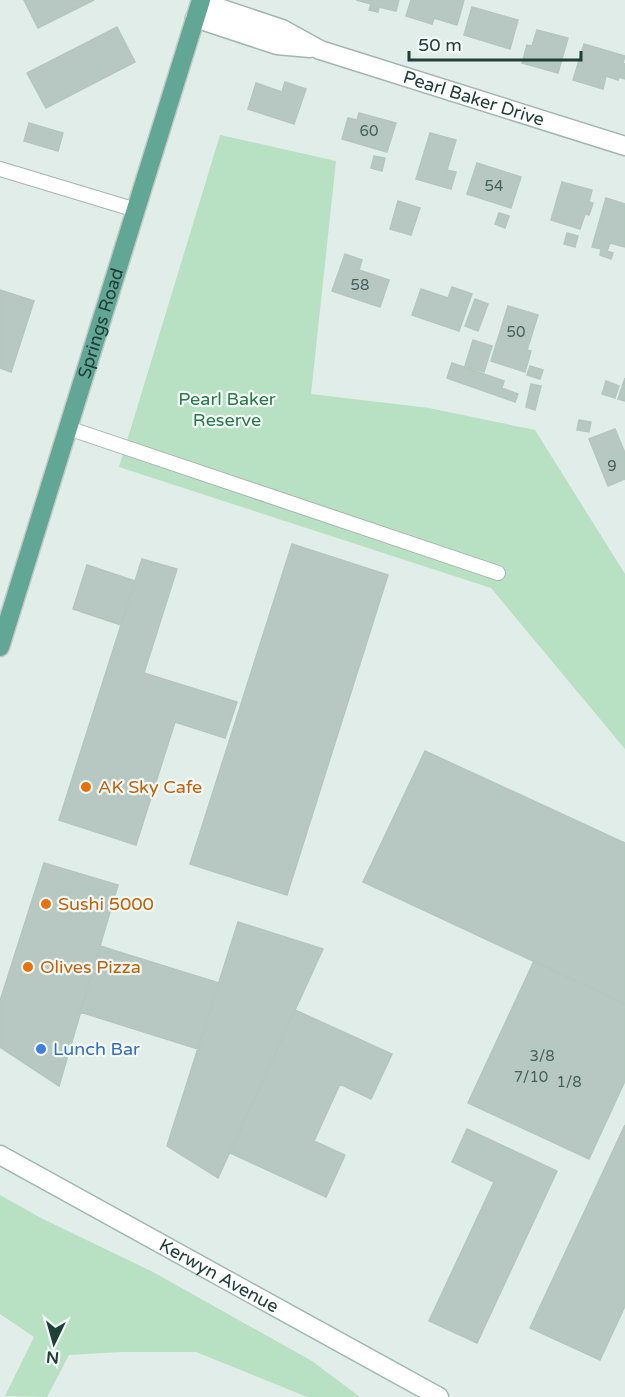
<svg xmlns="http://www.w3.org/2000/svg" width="625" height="1397" font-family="'Varela Round',sans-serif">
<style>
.green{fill:#b8e0c3}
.building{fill:#b6c8c1;stroke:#b3c7bf;stroke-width:1.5}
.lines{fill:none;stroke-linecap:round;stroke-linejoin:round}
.lane-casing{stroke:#a3b5af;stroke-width:16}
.street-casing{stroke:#a3b5af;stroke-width:21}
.secondary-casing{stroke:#9fbab0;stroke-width:21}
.primary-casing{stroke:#c1c9c7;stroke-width:21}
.lane{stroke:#fff;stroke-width:14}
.street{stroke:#fff;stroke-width:18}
.secondary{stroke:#fff;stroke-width:18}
.primary{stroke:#62a695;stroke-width:18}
.food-dot{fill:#e8710a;stroke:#f2f9f6;stroke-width:2}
.shop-dot{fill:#3f7fe0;stroke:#f2f9f6;stroke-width:2}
.labels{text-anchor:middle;stroke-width:4.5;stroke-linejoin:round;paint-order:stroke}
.number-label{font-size:15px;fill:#46615a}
.street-label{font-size:18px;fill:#203f37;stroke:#f2f9f6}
.park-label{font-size:18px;fill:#277947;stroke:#f2f9f6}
.food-label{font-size:18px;fill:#c56008;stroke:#f2f9f6;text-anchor:start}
.shop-label{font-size:18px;fill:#366cbe;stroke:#f2f9f6;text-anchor:start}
</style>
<rect width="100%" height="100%" fill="#e1ede8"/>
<path class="green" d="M220,135l116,26 -25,233 118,14 106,22 90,144v175l-134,-161 -372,-121z
M0,1195l41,23 112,54 159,89 48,36h-53l-111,-45h-76l-51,3 -22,42 -42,-1 29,-59 -34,-23z"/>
<path class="building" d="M24,0h70l-56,28z
M356,0h43l-3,11 -17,-4 -1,5 -9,-2 2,-6z
M411,0h53l-7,25 -23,-7 -2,6 -26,-8z
M472,7l46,13 -8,29 -46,-14z
M117,27l18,35 -89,46 -19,-35z
M537,30l31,8 -10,35 -36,-10 5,-18 5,1z
M584,44l41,12 -2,7 2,1v15l-6,-2 -1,3 -12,-4 -3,13 -30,-9z
M285,82l21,7 -12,35 -46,-15 8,-26 26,9z
M359,113l37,10 -9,29 -45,-13 6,-21 9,2z
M29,123l34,10 -5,18 -34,-10z
M430,133l26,7 -9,30 9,2 -5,17 -35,-10z
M374,156l11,2 -3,13 -11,-3z
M477,163l44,14 -10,31 -44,-14z
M562,182l30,8 -3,12 4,1 -4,12 -4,-1 -5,15 -29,-9z
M606,198l19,6v43l-15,-4 -3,8 6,2 -2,6 -11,-4 1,-6 -9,-2z
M398,201l22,7 -9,27 -21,-6z
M499,213l10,3 -4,12 -10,-4z
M567,233l11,3 -3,11 -11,-3z
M345,254l17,6 -3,10 30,10 -9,27 -48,-16z
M452,287l20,7 -13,37 -47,-16 9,-26 27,9z
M0,290l34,11 -23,71 -11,-4z
M475,299l13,5 -10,27 -13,-5z
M508,306l30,9 -11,35 4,1 -6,21 -34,-11z
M473,340l19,6 -8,26 -19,-6z
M452,363l52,18 -2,7 16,6 -3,8 -68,-24z
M530,366l13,4 -3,9 -13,-4z
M625,378v23l-7,-2z
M606,381l13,5 -4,12 -13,-4z
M531,384l10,2 -6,24 -9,-3z
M579,420l12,2 -2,10 -12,-2z
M615,429l10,24v26l-17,7 -19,-47z
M292,544l96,31 -101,320 -97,-31z
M142,559l35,10 -33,104 93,29 -12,36 -50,-16 -39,123 -77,-25z
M87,565l48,16 -14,44 -48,-16z
M425,751l200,92v161l-262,-122z
M44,863l74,22 -59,201 -59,-39v-46z
M238,922l85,27 -105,229 -51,-32z
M100,946l119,37 -21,66 -118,-37z
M534,961l91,43v77l-36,78 -121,-56z
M295,1010l97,44 -21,45 -31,-15 -26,57 31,14 -19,42 -96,-44z
M625,1125v181l-25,54 -70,-32z
M467,1129l90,42 -80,172 -48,-22 65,-139 -42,-20z"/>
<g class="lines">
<g class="lane-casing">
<path id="lane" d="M0,169l136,41
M68,428l430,145"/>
</g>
<g class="street-casing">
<g id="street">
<path id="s1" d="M201,2l81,27 38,21 305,96"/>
<path d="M195,18l82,27 33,3"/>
</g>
</g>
<g class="secondary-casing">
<g id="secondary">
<path id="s2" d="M0,1155l439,242"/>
</g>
</g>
<g class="primary-casing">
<g id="primary">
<path id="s3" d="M0,647l201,-647"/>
</g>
</g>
<use href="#lane" class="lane"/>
<use href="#street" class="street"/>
<use href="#secondary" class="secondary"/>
<use href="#primary" class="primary"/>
</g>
<g class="food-dot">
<circle cx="86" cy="787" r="6"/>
<circle cx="46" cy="904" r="6"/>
<circle cx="28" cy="967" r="6"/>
</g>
<circle class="shop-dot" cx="41" cy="1049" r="6"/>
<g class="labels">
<g class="number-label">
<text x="369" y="136">60</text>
<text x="494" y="191">54</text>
<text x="360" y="290">58</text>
<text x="516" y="337">50</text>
<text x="612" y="471">9</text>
<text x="542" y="1061">3/8</text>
<text x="531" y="1082">7/10</text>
<text x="569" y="1087">1/8</text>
</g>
<g class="street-label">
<text dy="6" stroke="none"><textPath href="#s1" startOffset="290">Pearl Baker Drive</textPath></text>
<text dy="6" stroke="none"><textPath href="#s3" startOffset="339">Springs Road</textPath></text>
<text dy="6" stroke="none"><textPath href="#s2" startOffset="250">Kerwyn Avenue</textPath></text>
</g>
<g class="park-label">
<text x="227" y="405">Pearl Baker<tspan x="227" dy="21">Reserve</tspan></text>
</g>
<g class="food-label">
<text x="98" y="793">AK Sky Cafe</text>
<text x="58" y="910">Sushi 5000</text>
<text x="40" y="973">Olives Pizza</text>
</g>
<g class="shop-label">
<text x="53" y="1055">Lunch Bar</text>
</g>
</g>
<g transform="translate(54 1343) rotate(185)" stroke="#f2f9f6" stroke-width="4.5" paint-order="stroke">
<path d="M0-4.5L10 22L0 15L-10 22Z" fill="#203f37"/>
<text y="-9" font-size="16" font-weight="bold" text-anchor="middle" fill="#203f37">N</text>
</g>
<path d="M409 51v9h172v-9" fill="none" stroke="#203f37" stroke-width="3"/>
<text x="418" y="51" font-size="18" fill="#203f37" stroke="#f2f9f6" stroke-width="4.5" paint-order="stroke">50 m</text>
</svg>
